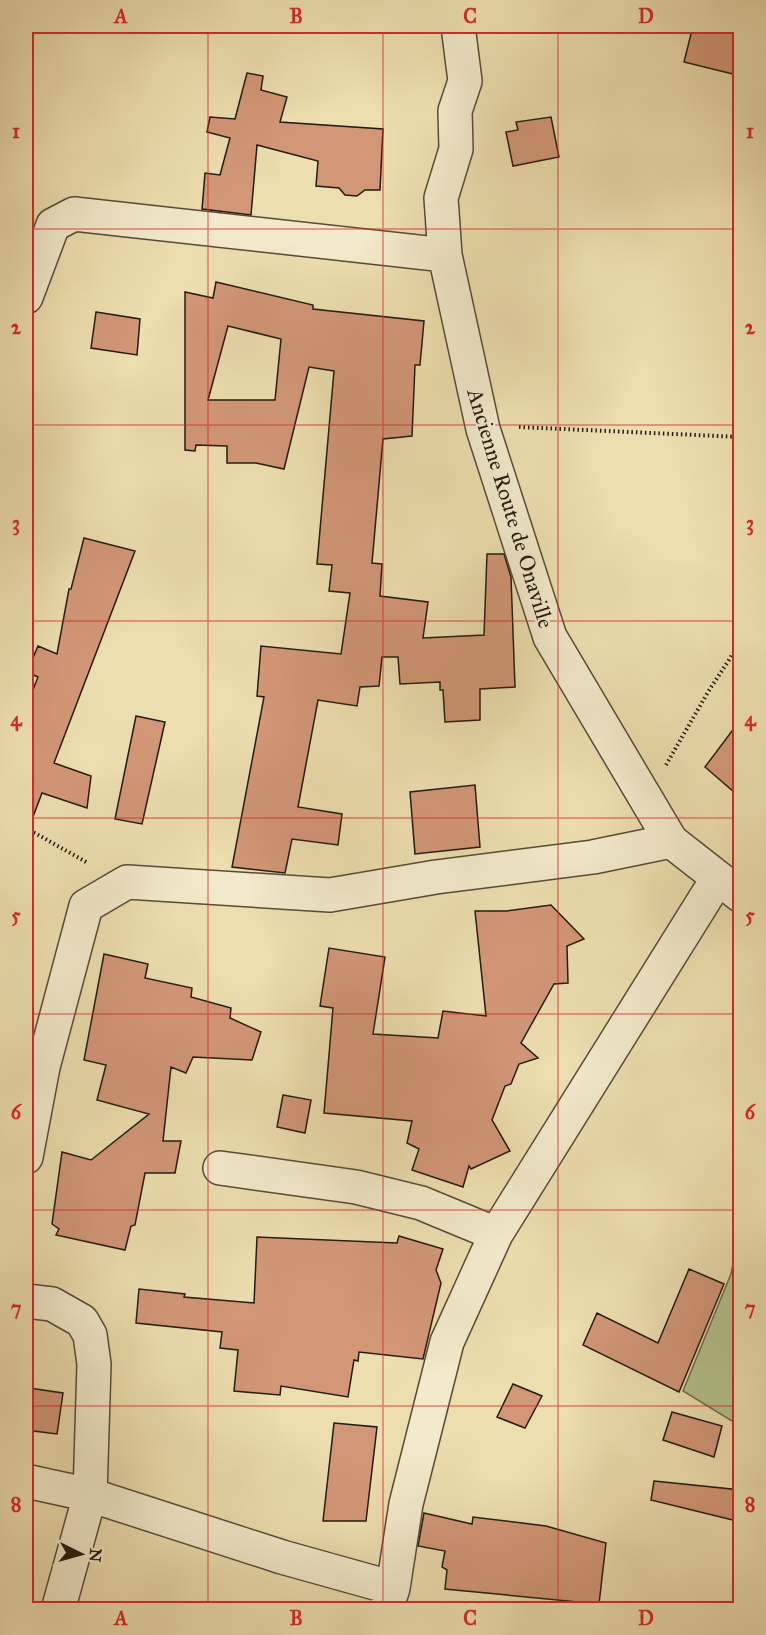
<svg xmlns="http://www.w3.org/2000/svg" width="766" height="1635" font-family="'IM FELL Great Primer',serif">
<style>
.green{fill:#b5c28d;stroke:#6c6e4e;stroke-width:1.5}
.building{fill:#d29777;stroke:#231a0f;stroke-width:1.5;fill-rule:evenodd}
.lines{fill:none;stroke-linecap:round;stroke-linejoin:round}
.minor-casing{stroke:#564b37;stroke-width:36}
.path{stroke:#231a0f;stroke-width:4;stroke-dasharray:1.5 3;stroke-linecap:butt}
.minor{stroke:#f3eacb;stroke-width:33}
.grid{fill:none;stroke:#d62828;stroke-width:1.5;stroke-opacity:0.55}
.labels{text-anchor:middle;stroke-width:4.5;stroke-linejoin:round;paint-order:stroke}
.street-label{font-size:22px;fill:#231a0f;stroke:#f3eacb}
.neatline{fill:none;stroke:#d62828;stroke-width:2}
.grid-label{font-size:20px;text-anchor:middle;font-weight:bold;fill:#d62828}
</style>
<rect width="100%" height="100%" fill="#eddeaf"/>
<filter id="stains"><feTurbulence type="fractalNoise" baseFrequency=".00333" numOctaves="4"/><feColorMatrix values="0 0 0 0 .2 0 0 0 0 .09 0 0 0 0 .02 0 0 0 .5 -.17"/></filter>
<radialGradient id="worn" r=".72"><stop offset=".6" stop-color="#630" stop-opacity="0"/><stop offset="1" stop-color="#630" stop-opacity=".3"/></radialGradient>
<path class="green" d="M740,1227v199l-57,-35 48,-117z"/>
<path class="building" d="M693,26h48v50l-57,-14z
M247,73l16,3 -2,14 26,7 -7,25 103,7 -3,61h-15l-8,6 -12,-1 -6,-7 -23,-2 2,-25 -61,-16 -6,70 -49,-6 3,-36 15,2 10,-37 -23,-6 3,-15 25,2z
M551,117l8,40 -46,9 -7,-34 12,-2 -2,-8z
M216,282l97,23v4l111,12 -4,44h-5l-3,71 -29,3 -11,124 10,1 -2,32 48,6 -5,36 61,-3 3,-81h17l7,23 4,110 -35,2v31l-35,2 -2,-32h-3v-8l-40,2 -2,-27h-16l-3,29 -19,1 -3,19 -39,-6 -20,107 44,7 -4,31 -46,-6 -7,34 -53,-6 32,-170 -7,-1 4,-50 80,8 9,-61 -21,-2 3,-26 -15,-1 17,-193 -25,-4 -25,102 -28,-6h-29v-17l-31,-1 -1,6 -10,-1v-158l28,6zM228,326l53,13 -6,61h-67z
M96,312l44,7 -3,36 -46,-7z
M84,538l51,13 -81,212 37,13 -4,32 -45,-15 -14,37h-2v-122l12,-31 -11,-5 11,-26 19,8 12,-65h2z
M136,716l29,6 -23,102 -27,-5z
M741,719v79l-36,-31z
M475,785l5,62 -65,7 -5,-62z
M551,905l33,34 -17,7 1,37 -14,1 -33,59 17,15 -19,6 -8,20 -6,2 -13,34 18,31 -39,18 -2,-3 -6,21 -51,-17 7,-21 -12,-6 5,-22 -88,-8 9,-105 -13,-2 9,-58 56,9 -12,77 65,4 5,-27 43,5 -11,-105h31z
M104,954l44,10 -3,14 47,10 -1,9 40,11 -1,10 31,14 -9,28 -59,-3 -7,16 -15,-6 -8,74h18l-6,32h-30l-10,52 -4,1 -6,24 -69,-15 3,-6 -7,-5 10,-72 29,8 58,-46 -52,-14 9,-35 -22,-5z
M283,1095l28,5 -6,33 -28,-6z
M399,1236l44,13 -7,21 5,13 -18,76 -64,-7 -1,9 -4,-1 -6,37 -67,-11 -1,9 -46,-4 4,-41 -18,-2 2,-16 -86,-9 3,-34 46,5 -1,3 70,6 3,-66 140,6z
M689,1269l35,15 -45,108 -96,-47 14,-32 61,30z
M513,1384l29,12 -17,32 -28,-11z
M29,1388l34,5 -6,41 -31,-4z
M672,1412l50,14 -8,31 -51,-17z
M334,1423l43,4 -11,94h-43z
M654,1481l87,9v32l-90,-22z
M424,1513l48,11 1,-7 73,9 60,17 -7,61 -154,-15 2,-19 -5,-3 3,-16 -27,-5z"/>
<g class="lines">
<g class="minor-casing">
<path id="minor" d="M458,26l7,55 -10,30 1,38 -15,49 4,57 38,174 67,208 121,204 69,54
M26,297l27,-72 21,-11 371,41
M26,1157l17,-90 43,-161 41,-24 203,13 106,-18 157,-20 78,-16
M220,1168l136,19 65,16 75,31
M26,1301l26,3 30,17 8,14 4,29 -4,131 -32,115
M26,1481l64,14 192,62 111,31
M386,1610l7,-22 13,-84 41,-162 49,-108 222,-356"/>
</g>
<path class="path" d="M519,427l221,10
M666,765l42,-73 32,-49
M26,828l62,35"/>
<use href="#minor" class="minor"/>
</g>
<path class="grid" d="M208,26v1584M383,26v1584M558,26v1584M26,229h714M26,425h714M26,621h714M26,818h714M26,1014h714M26,1210h714M26,1406h714"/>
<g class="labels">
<g class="street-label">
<text transform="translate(511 508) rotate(73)" y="8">Ancienne Route de Onaville</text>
</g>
</g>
<rect width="766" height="1635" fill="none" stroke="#eddeaf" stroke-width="66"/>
<g transform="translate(81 1554) rotate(95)" stroke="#f3eacb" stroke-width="4.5" paint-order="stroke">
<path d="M0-4.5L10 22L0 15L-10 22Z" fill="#231a0f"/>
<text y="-9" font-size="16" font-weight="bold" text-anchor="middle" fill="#231a0f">N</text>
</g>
<rect x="33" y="33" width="700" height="1569" class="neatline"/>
<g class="grid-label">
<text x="121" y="23">A</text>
<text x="296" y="23">B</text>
<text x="470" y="23">C</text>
<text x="646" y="23">D</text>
<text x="16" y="138">1</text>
<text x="750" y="138">1</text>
<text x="16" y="334">2</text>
<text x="750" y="334">2</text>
<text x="16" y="530">3</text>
<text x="750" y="530">3</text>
<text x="16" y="726">4</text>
<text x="750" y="726">4</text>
<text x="16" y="922">5</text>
<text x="750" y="922">5</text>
<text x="16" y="1119">6</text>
<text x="750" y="1119">6</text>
<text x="16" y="1315">7</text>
<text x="750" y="1315">7</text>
<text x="16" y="1511">8</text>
<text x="750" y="1511">8</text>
<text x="121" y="1625">A</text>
<text x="296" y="1625">B</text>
<text x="470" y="1625">C</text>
<text x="646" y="1625">D</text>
</g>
<rect width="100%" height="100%" filter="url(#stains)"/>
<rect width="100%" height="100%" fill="url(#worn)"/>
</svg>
